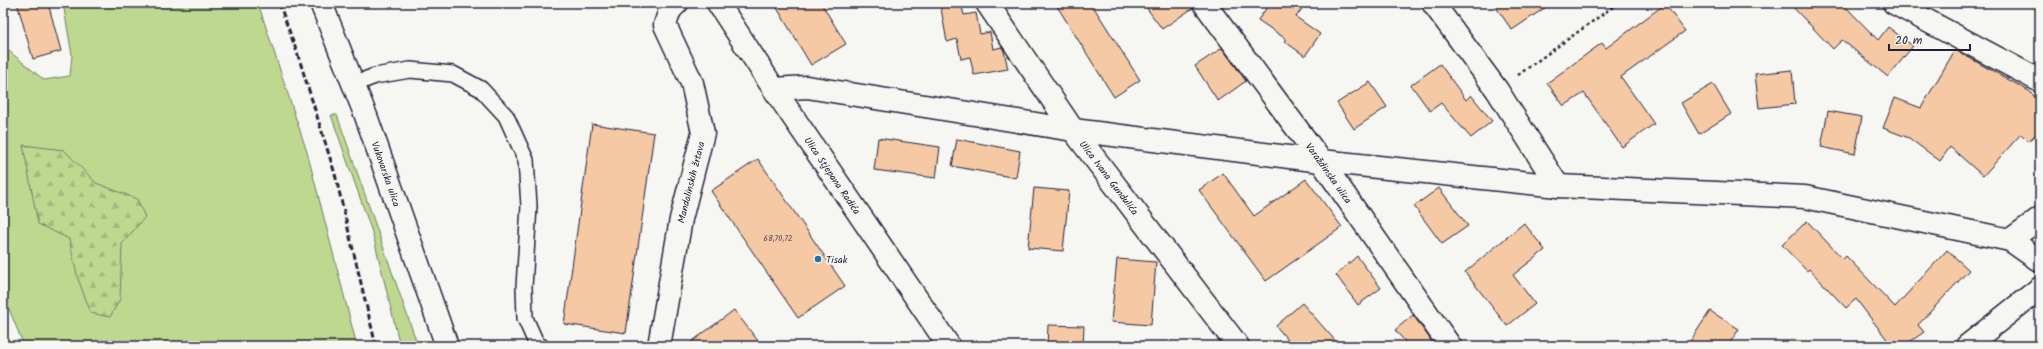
<svg xmlns="http://www.w3.org/2000/svg" width="2043" height="349" font-family="Kalam,sans-serif">
<style>
.green{fill:#bed890;stroke:#707d66}
.forest{fill:url(#forest-firs);stroke:#707d66}
.building{fill:#f5c9a4;stroke:#22223b}
.lines{fill:none;stroke-linecap:round;stroke-linejoin:round}
.service-casing{stroke:#22223b;stroke-width:18}
.minor-casing{stroke:#22223b;stroke-width:25}
.secondary-casing{stroke:#22223b;stroke-width:25}
.primary-casing{stroke:#22223b;stroke-width:25}
.path{stroke:#22223b;stroke-width:2.5;stroke-dasharray:3 3;stroke-linecap:butt}
.service{stroke:#f6f6f2;stroke-width:15}
.minor{stroke:#f6f6f2;stroke-width:22}
.secondary{stroke:#f6f6f2;stroke-width:22}
.primary{stroke:#f6f6f2;stroke-width:22}
.rail{stroke:#22223b;stroke-width:3;stroke-dasharray:6 3;stroke-linecap:butt}
.poi-dot{fill:#1f6fb2;stroke:#f6f6f2;stroke-width:1.5}
.labels{text-anchor:middle;stroke-width:4;stroke-linejoin:round;paint-order:stroke}
.number-label{font-size:8px;fill:#574c55}
.street-label{font-size:10px;fill:#22223b;stroke:#f6f6f2}
.poi-label{font-size:10px;fill:#22223b;stroke:#f6f6f2;text-anchor:start}
</style>
<defs>
<pattern id="forest-firs" width="22" height="20" patternUnits="userSpaceOnUse"><rect width="22" height="20" fill="#bed890"/><path d="M5 1l3.5 6h-7zM16 11l3.5 6h-7z" fill="#a3b97d"/></pattern>
</defs>
<rect width="100%" height="100%" fill="#f6f6f2"/>
<filter id="ink" filterUnits="userSpaceOnUse"><feTurbulence type="fractalNoise" baseFrequency=".025" numOctaves="2"/><feDisplacementMap in="SourceGraphic" scale="8" xChannelSelector="R" yChannelSelector="G"/><feConvolveMatrix kernelMatrix="1 2 1 2 8 2 1 2 1" color-interpolation-filters="sRGB"/></filter>
<g filter="url(#ink)">
<path class="green" d="M63,3h195l49,149 50,194h-333l-21,-52v-248l41,34 26,-4 2,-21z
M331,115h6l81,231h-18l-27,-111z"/>
<path class="forest" d="M23,145l41,5 32,33 41,16 8,18 -23,27 -2,55 -10,18 -19,-4 -13,-34 -9,-40 -31,-15z"/>
<path class="building" d="M17,3h31l13,48 -28,8z
M774,3h47l25,41 -35,21z
M940,3h21l3,12 12,-2 4,21 10,-2 3,17 9,-2 2,4 4,18 -34,6 -4,-18 -9,2 -4,-20 -10,3z
M1055,3h36l49,77 -26,17z
M1143,3h49l1,5 -31,21z
M1270,3h36l-10,14 24,17 -15,22 -21,-15 2,-2 -28,-19z
M1493,3h59l-40,27z
M1789,3h53l36,37 10,-13 25,19 -25,31 -46,-37 -9,9z
M1665,4l20,27 -64,46 33,47 -32,23 -38,-54 -20,13 -17,-23 55,-40 4,5z
M1222,48l24,33 -28,20 -23,-35z
M1955,50l74,41 11,11v29l-12,10 -7,-7 -38,42 -33,-29 -10,14 -31,-23 -26,-10 12,-30 26,10z
M1440,64l26,36 5,-5 21,26 -21,17 -30,-35 -11,8 -19,-26z
M1792,70l3,34 -36,4 -4,-34z
M1370,82l17,25 -33,22 -17,-26z
M1713,84l18,30 -32,20 -18,-31z
M1828,111l34,6 -7,37 -34,-7z
M592,124l62,9 -28,200 -62,-9z
M878,138l62,9 -4,31 -62,-8z
M957,139l63,12 -4,27 -64,-12z
M758,159l87,127 -47,32 -87,-127z
M1223,173l31,43 52,-37 36,48 -76,54 -67,-91z
M1034,188l35,3 -6,60 -35,-3z
M1439,188l29,38 -26,18 -28,-38z
M1807,221l36,38 3,-3 49,51 52,-57 22,20 -51,55 6,7 -20,14h-12l-36,-47 -10,9 -37,-39 -2,2 -25,-26z
M1524,223l21,27 -32,25 22,29 -28,22 -42,-54z
M1357,256l24,32 -23,17 -22,-30z
M1117,259l39,3 -5,63 -40,-3z
M1302,303l38,43h-47l-17,-20z
M734,310l28,36h-76z
M1710,311l29,18 -11,17h-41z
M1413,315l20,28 -4,3h-20l-14,-16z
M1048,325l36,1 -1,20h-36z"/>
<g class="lines">
<g class="service-casing">
<path id="service" d="M354,84l21,-8 35,-6 43,4 28,15 25,27 20,44 3,46 -5,81 1,31 12,27 4,1"/>
</g>
<g class="minor-casing">
<g id="minor">
<path id="s1" d="M987,3l86,127 165,216"/>
<path id="s2" d="M1204,3l117,158 129,185"/>
<path d="M1433,3l64,87 61,96"/>
<path d="M1894,3l146,78"/>
<path d="M774,89l33,-2 266,43 248,31 237,25 247,11 205,43 30,21"/>
<path d="M2010,240l30,-22"/>
<path id="s3" d="M659,346l22,-127 22,-86 -11,-50 -27,-58 5,-15 7,-7"/>
<path d="M1967,346l73,-58"/>
</g>
</g>
<g class="secondary-casing">
<g id="secondary">
<path id="s4" d="M718,3l56,86 175,257"/>
</g>
</g>
<g class="primary-casing">
<g id="primary">
<path id="s5" d="M321,3l45,113 81,230"/>
</g>
</g>
<path class="path" d="M1518,75l100,-72"/>
<use href="#service" class="service"/>
<use href="#minor" class="minor"/>
<use href="#secondary" class="secondary"/>
<use href="#primary" class="primary"/>
<path class="rail" d="M279,3l18,49 38,122 41,172
M3,339l3,7"/>
</g>
</g>
<circle class="poi-dot" cx="818" cy="259" r="4"/>
<g class="labels">
<g class="number-label">
<text x="778" y="241">68,70,72</text>
</g>
<g class="street-label">
<text dy="4" stroke="none"><textPath href="#s2" startOffset="211">Varaždinska ulica</textPath></text>
<text dy="4" stroke="none"><textPath href="#s5" startOffset="183">Vukovarska ulica</textPath></text>
<text dy="4" stroke="none"><textPath href="#s4" startOffset="207">Ulica Stjepana Radića</textPath></text>
<text dy="4" stroke="none"><textPath href="#s1" startOffset="213">Ulica Ivana Gundulića</textPath></text>
<text dy="4" stroke="none"><textPath href="#s3" startOffset="167">Mandalinskih žrtava</textPath></text>
</g>
<g class="poi-label">
<text x="826" y="263">Tisak</text>
</g>
</g>
<rect width="2043" height="349" fill="none" stroke="#f6f6f2" stroke-width="16"/>
<rect x="8" y="8" width="2027" height="333" fill="none" stroke="#22223b" stroke-width="1.5" filter="url(#ink)"/>
<path d="M1889 44v6h81v-6" fill="none" stroke="#22223b" stroke-width="2"/>
<text x="1895" y="44" font-size="12" fill="#22223b" stroke="#f6f6f2" stroke-width="3" paint-order="stroke">20 m</text>
</svg>
